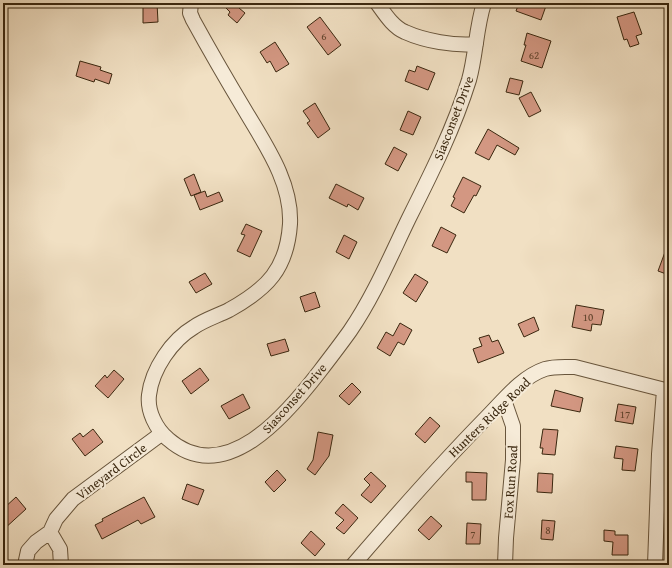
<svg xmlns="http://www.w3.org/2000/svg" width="672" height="568" font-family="'Gentium Book Plus',serif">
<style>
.building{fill:#d39782;stroke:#3a270f}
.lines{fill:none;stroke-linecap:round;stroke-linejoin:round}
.minor-casing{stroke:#68553c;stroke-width:16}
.minor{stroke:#f6ebd8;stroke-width:14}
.labels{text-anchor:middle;stroke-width:4;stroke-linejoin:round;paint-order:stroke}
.number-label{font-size:11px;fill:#60432c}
.street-label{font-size:13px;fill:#3a270f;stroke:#f6ebd8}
</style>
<rect width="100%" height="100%" fill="#f1e0c3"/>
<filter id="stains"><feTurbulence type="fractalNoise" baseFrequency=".005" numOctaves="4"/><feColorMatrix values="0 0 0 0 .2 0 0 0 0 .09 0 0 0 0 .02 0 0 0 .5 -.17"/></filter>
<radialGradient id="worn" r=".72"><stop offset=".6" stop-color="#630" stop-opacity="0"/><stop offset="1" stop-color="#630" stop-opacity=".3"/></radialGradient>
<path class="building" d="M143,3h14l1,19 -15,1z
M221,3h23l-5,5 6,5 -8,10 -9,-8 2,-3z
M519,3h28l-6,17 -25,-9z
M634,12l8,22 -6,2 3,8 -9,3 -3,-8 -3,1 -7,-23z
M320,17l21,28 -13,10 -21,-28z
M527,33l24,8 -9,27 -21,-7 5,-16h-2z
M275,42l14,22 -13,8 -6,-11 -3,2 -7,-11z
M80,61l21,6 -1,3 12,4 -3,10 -14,-5 -1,3 -18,-6z
M417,66l18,7 -7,17 -23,-9 4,-11 6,2z
M510,78l13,3 -4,14 -13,-3z
M531,92l10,19 -12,6 -10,-19z
M315,103l15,26 -12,9 -11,-15 3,-2 -7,-10z
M408,111l13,6 -8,18 -13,-5z
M488,129l31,19 -4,7 -18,-10 -8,15 -14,-7z
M394,147l13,7 -9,17 -13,-7z
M194,174l7,18 -10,4 -7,-17z
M463,177l18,9 -5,10 -2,-1 -10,18 -13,-7 4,-8 -2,-1z
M336,184l28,14 -6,12 -10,-6 -1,3 -18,-9z
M205,191l2,6 12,-5 4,9 -23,9 -6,-15z
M246,224l16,7 -12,26 -13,-6 8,-16 -4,-1z
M441,227l15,8 -9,18 -15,-7z
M344,235l13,7 -8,17 -13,-7z
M668,244l1,1v30l-11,-4z
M205,273l7,11 -16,9 -7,-11z
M415,274l13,8 -12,20 -13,-9z
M315,292l5,15 -15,5 -5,-15z
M576,305l28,5 -3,15 -9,-1 -1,7 -19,-4z
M534,317l5,13 -15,7 -6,-13z
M400,323l12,7 -8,15 -6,-3 -8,14 -13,-8 9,-16 7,4z
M489,335l3,7 6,-2 6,13 -26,10 -5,-14 9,-3 -3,-8z
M285,339l4,12 -18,5 -4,-12z
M200,368l9,12 -18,14 -9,-13z
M114,370l10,9 -16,19 -13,-12 10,-11 2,3z
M352,383l9,9 -12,13 -10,-9z
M555,390l28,8 -3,14 -29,-6z
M243,394l7,14 -21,11 -8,-13z
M618,404l18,3 -3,17 -18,-3z
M430,417l10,9 -15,17 -10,-9z
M93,429l10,13 -18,14 -13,-17 8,-6 3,4z
M543,429l15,1 -3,25 -13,-1 1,-6h-3z
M318,432l15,3 -4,21 -14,19 -8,-6 6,-9z
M616,446l22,3 -3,22 -13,-1 1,-11 -9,-1z
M277,470l9,10 -12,12 -9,-10z
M371,472l15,14 -15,17 -10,-8 9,-10 -6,-6z
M466,472l21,1 -1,27h-14v-18h-6z
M538,473l15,1 -1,19 -15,-1z
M187,484l17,6 -6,15 -16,-6z
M16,497l10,12 -23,21v-21z
M144,497l11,20 -14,7 -3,-4 -36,19 -7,-14 8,-4 -1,-2z
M343,504l15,14 -14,16 -8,-6 8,-8 -9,-7z
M431,516l11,10 -13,14 -11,-10z
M542,520l13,1 -2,19 -12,-1z
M467,523l14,1 -1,20h-14z
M604,530l11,1v4h13v20h-16l1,-13 -9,-1z
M311,531l14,13 -10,12 -14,-13z"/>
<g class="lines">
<g class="minor-casing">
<path id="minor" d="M191,3l-1,10 3,7c17,31 35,62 53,92 20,34 46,71 44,112 -3,45 -23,65 -61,86 -12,6 -25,10 -35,17 -22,13 -42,42 -45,68 -2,16 7,34 19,44 57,50 119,-25 152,-68 10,-13 20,-26 30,-40 24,-35 41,-76 59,-113 23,-46 45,-90 60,-138 7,-25 7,-52 15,-77
M377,3c8,11 16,24 28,29 20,9 49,14 71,12
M504,400l9,26v34l-7,78 -1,27
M50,532l10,17 1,16
M25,565l3,-14 8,-9 14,-10 6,-13 17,-20 88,-65
M353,565c43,-50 87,-100 133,-147 17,-17 35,-41 59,-49 9,-3 20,-2 30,-2l94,24
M655,565l4,-111 5,-64"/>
</g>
<use href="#minor" class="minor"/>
</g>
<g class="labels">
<g class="number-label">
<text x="324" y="40">6</text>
<text x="534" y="59">62</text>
<text x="588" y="321">10</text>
<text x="625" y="418">17</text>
<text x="548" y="534">8</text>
<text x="473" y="538">7</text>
</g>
<g class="street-label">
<text transform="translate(453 118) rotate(-69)" y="5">Siasconset Drive</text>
<text transform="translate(294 398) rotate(-48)" y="5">Siasconset Drive</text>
<text transform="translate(489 417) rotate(-44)" y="5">Hunters Ridge Road</text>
<text transform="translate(111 471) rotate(-37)" y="5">Vineyard Circle</text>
<text transform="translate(510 482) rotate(-86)" y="5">Fox Run Road</text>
</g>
</g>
<rect width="672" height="568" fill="none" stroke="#f1e0c3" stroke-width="16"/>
<rect x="4" y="4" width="664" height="560" fill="none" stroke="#3a270f" stroke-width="2"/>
<rect x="8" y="8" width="656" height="552" fill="none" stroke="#3a270f"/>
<rect width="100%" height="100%" filter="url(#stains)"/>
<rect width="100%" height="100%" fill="url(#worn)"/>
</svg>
